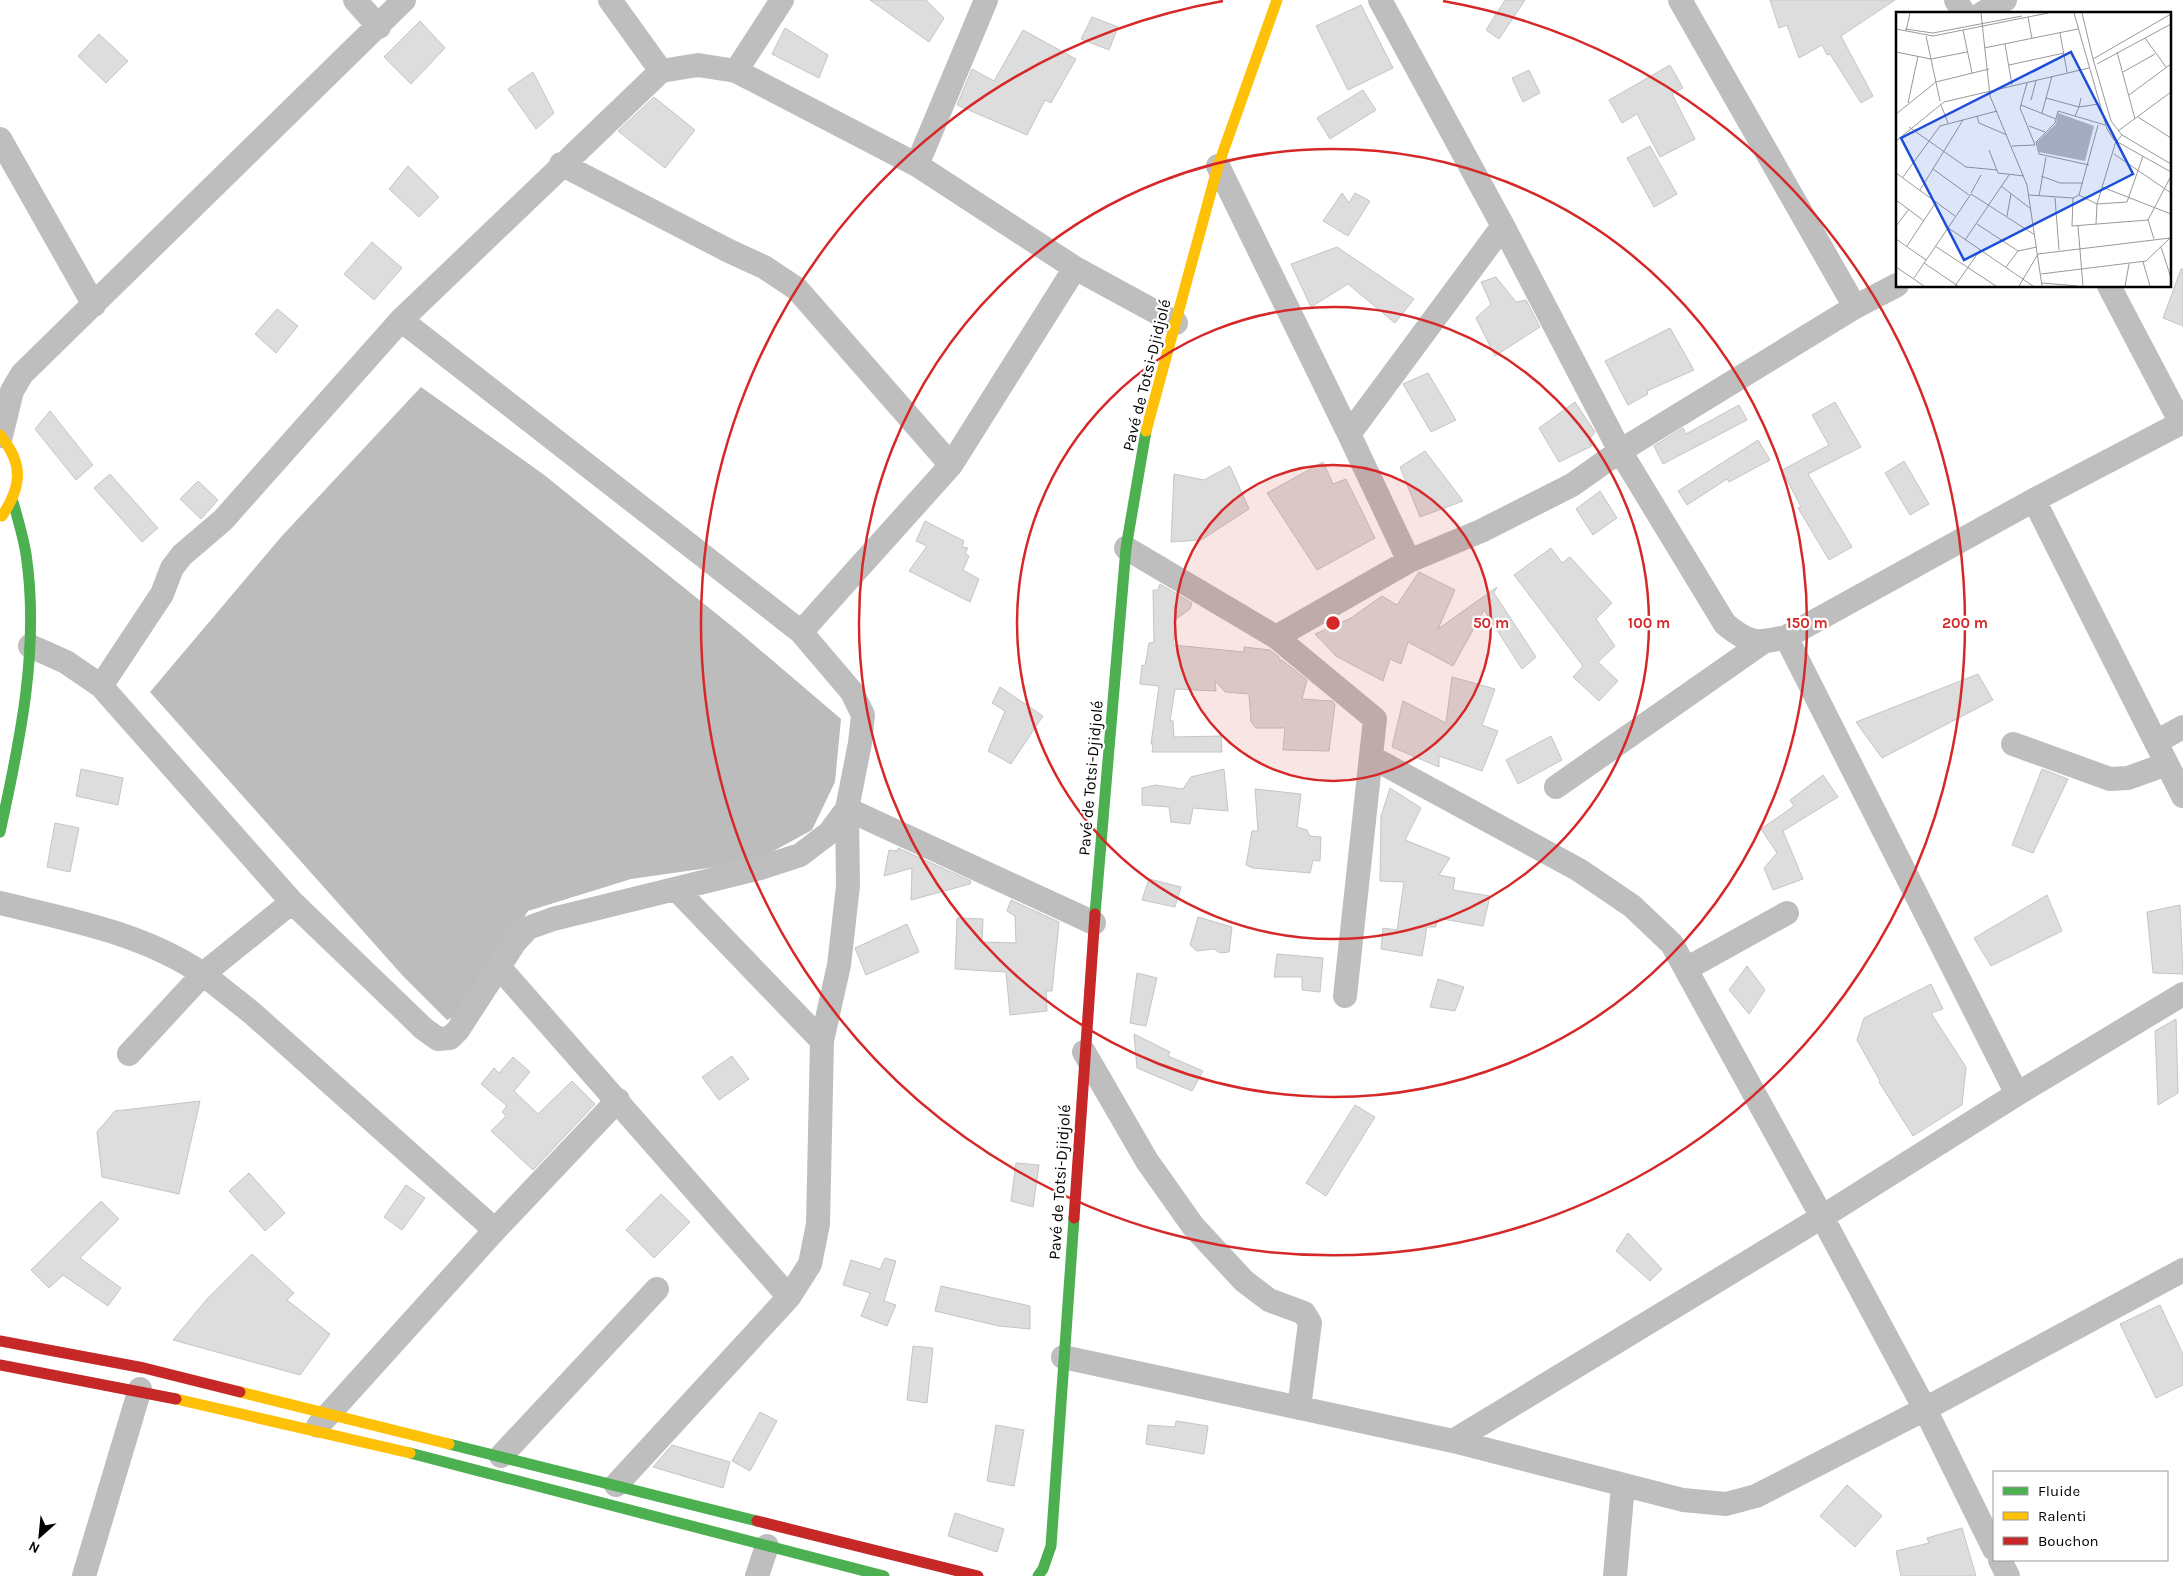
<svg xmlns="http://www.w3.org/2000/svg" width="2183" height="1576" font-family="Karla,sans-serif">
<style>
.water{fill:#bcbcbc}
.building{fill:#ddd;stroke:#c5c5c5}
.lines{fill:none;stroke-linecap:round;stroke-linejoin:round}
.street{stroke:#bebebe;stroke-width:24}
.fast{stroke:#4caf50;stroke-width:11}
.slow{stroke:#ffc107;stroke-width:11}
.jam{stroke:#c62828;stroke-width:11}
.ring{fill:none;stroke:#d62828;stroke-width:2.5}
.labels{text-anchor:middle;stroke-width:4.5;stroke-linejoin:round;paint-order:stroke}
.street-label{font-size:16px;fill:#000;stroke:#fff}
.inset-road{fill:none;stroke:#999;stroke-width:1}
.view{fill:#1d4ed8;fill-opacity:0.15;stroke:#1d4ed8;stroke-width:2.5}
.inset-edge{fill:none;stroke:#000;stroke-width:2.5}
.centre{fill:#d62828;stroke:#fff;stroke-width:2.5}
.ring-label{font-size:15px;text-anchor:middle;font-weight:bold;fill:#d62828;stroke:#fff;stroke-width:4.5;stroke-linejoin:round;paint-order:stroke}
</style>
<rect width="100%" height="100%" fill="#fff"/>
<path class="water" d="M421,387l122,87 196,158 102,87 -6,63 -23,48 -44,24 -53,13 -84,12 -103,32 -65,101 -16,8 -44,-44 -253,-284 131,-155z"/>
<path class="building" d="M870,0h56l18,18 -15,24z
M1505,0h20l-26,39 -13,-9z
M1770,0h125l-54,36 32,60 -12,7 -31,-49 -3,1 -5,-10 -23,13 -12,-33 -8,3z
M1361,5l32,63 -45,22 -32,-64z
M1092,17l26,10 -9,23 -28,-11z
M420,21l25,27 -34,36 -27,-27z
M785,28l43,27 -9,23 -47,-24z
M1023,30l53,29 -25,44 -6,-3 -18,35 -70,-30 15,-36 22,12z
M99,34l29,27 -22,22 -28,-27z
M1670,65l13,23 -11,6 23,45 -35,18 -23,-43 -15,9 -13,-23z
M1529,70l11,23 -17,9 -11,-24z
M533,72l21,41 -18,16 -28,-40z
M1363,90l13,20 -46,29 -13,-21z
M654,97l41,33 -30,38 -47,-37z
M1650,146l27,48 -23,13 -27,-49z
M408,166l31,31 -20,20 -30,-28z
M1342,193l7,10 6,-10 15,8 -22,35 -25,-15z
M372,242l30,26 -28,32 -30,-26z
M1337,247l77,52 -19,24 -47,-39 -37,23 -20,-43z
M2181,269h2v57l-20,-8z
M1496,277l20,25 10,-2 14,27 -45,29 -19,-38 15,-14 -10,-22z
M277,309l21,17 -22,27 -21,-19z
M1670,328l24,42 -47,21 1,3 -20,11 -23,-44z
M1428,373l28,47 -25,12 -28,-48z
M1575,402l20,30 -6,8 3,6 -33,16 -20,-34z
M1835,402l26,45 -53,27 44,73 -23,13 -31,-52 3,-1 -19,-37 47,-25 -17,-30z
M1739,405l8,15 -84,44 -9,-18 29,-18 3,6z
M50,411l43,54 -17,15 -41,-51z
M1758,440l12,20 -41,22 -2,-3 -40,26 -9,-14z
M1425,451l38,50 -43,16 -20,-50z
M1904,461l25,43 -19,11 -25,-42z
M1323,462l10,22 13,-5 29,59 -58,32 -50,-77z
M1230,466l19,43 -48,31 -30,2 3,-68 30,6z
M110,474l48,54 -16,14 -48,-54z
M198,481l20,19 -17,19 -21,-20z
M1600,491l17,27 -24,17 -17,-26z
M925,521l39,20 -2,6 6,1 -3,5 4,3 -6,14 16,9 -9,23 -61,-31 18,-25 -11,-5z
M1551,548l11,15 8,-6 42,46 -16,16 19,27 -17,16 20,19 -19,20 -26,-24 10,-11 -69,-91z
M1419,572l36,18 -17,39 59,-42 -3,6 42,64 -14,12 -38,-59 -31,56 -45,-24 -7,22 -11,-5 -7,22 -47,-25 -21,-22 36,-16 31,-22 15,9z
M1160,584l32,19 -2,6 -15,11 -2,25 71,7v-5l26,3 9,7v3h3l25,20 -5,19 30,2 3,3 -6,47 -46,-1 2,-22h-29l-5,-6 -2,-28 -24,-2 -10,-11 1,10 -41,-2 -5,32h3l1,16 47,-1 1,16h-70l1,-8h-2l8,-58 -19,-2 2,-19 3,1 4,-23 5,-1 -1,-52h5z
M1978,674l15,26 -111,58 -26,-36z
M1452,677l43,12 -13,36 16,6 -16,40 -43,-15v11l-47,-20 11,-46 43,22z
M1000,687l43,29 -32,48 -23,-13 17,-40 -13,-8z
M1551,736l11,24 -44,24 -12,-24z
M81,769l42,9 -5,27 -42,-9z
M1224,769l4,42 -35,-3 -3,16 -19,-2 -2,-15 -27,-2v-17l13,-3 28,4 8,-12z
M2042,769l26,10 -35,74 -21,-8z
M1823,775l15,22 -55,34 20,48 -30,11 -9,-22 13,-15 -16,-24 33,-23 -4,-6z
M1390,788l31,20 -16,32 45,18 -11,17 16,3 -2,12 37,6 -7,30 -46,-8 -1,9h-9l-5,29 -41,-7 2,-21 14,2 7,-48 -24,-1 1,-65z
M1255,789l46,5 -4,33 10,3 3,6 11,1 -1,24 -7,-1 -3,13 -57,-5 -7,-3 6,-34h6z
M55,823l24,5 -9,44 -23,-5z
M898,848l73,33 -1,3 -59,16 1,-32 -28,8 5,-26 9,1z
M1149,879l32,8 -6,20 -33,-7z
M2047,895l15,36 -71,35 -17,-28z
M1011,900l48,22 -7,69h-6l1,20 -37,4 -4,-43 -51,-3 2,-51 26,1 -1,23 34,1 -1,-27 -8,-5z
M2180,905l3,69 -30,-1 -6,-61z
M1198,917l34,10 -3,25 -9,1 -6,-4 -17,2 -7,-6z
M907,924l12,28 -53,23 -11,-27z
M1277,954l46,4 -3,34 -18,-2v-13h-28z
M1747,966l18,24 -16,24 -20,-24z
M1137,973l20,5 -11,48 -16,-3z
M1438,979l26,8 -9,24 -25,-4z
M1931,984l12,25 -12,4 35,54 -4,38 -49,31 -34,-54 1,-1 -23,-41 7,-22z
M2176,1019l2,74 -20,12 -3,-74z
M1134,1034l36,18 -2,4 35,15 -11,20 -55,-23z
M732,1056l17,23 -30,21 -17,-23z
M513,1057l17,15 -16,19 24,23 34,-33 23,23 -62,66 -42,-39 15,-15 -4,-4 5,-6 -26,-22 13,-16 5,5z
M200,1101l-21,93 -77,-17 -5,-45 18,-21z
M1355,1105l20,12 -49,79 -20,-13z
M1016,1163l23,2 -6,42 -22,-6z
M249,1173l36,40 -20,18 -36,-40z
M406,1185l19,13 -23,32 -18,-13z
M661,1194l29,28 -36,36 -28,-28z
M101,1201l18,18 -39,39 41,30 -13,18 -45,-31 -14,13 -18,-18z
M1628,1233l34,36 -12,12 -34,-30z
M252,1254l42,39 -7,7 43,34 -30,41 -127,-35 34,-41z
M885,1258l11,3 -12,40 12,4 -9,21 -26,-10 9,-23 -27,-8 8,-25 29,9z
M941,1286l89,20v23l-31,-3 -64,-15z
M2160,1305l23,49v31l-27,13 -36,-74z
M913,1346l20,2 -6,55 -20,-3z
M760,1412l17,9 -27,50 -18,-10z
M1176,1421l32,5 -4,28 -58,-10 2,-19 27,2z
M996,1425l28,5 -10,56 -27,-5z
M672,1445l58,17 -7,26 -70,-21z
M1847,1485l35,31 -27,31 -35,-31z
M955,1513l49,16 -7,23 -49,-16z
M1962,1528l14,48h-75l-5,-25 33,-8 -2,-5z"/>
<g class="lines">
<path class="street" d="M355,0l24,27
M610,0l51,71
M1380,0l123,226 117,225 105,173c24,20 32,20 61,13l248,-137 149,-78
M1680,0l175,307
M1956,0l8,14
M1981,14l24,-14
M736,71l46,-71
M0,139l94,166
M561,164l168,87 35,16 33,22 154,176
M917,165l69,-165
M1218,166l131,268 60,127
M2109,286l72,137
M1349,434l154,-208
M1,436l11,-45 10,-17 382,-374
M2034,500l149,296
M1126,548l150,89 99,82 -30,277
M801,632l150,-167 124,-197
M1276,637l133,-76 72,-30 91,-46 48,-34 235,-144 42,-22
M1786,637l231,457
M30,646l36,16 35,24 191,216 132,127 14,10 12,-1 8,-8 57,-88 13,-14 25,-9 207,-51 40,-13 29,-22 18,-24 13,-66 3,-28 -11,-23 -51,-60 -400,-312
M101,686l61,-92 10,-26 10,-13 41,-35 178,-200 260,-249 37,-6 38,6 181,94 158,103 101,55
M2156,742l27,-15
M2013,744l97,35 18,-1 39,-14
M1371,757l208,113 53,36 40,38 150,273 103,192 69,140
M1556,787l206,-144
M676,889l146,152
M0,903c70,17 143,30 203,71l89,-72
M499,967l290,330
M1686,969l101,-56
M1084,1052l63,109 46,65 51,55 25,19 35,13 6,10 -11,85
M129,1054l74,-80 49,39 243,217
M1063,1357l390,84 230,59 43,4 30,-8 169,-87 258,-139
M318,1426l177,-196 123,-130
M1453,1441l369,-224 195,-123 166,-100
M501,1456l156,-167
M616,1485l173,-188 21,-33 8,-40 4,-183 17,-76 9,-79 -1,-77 247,114
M2000,1560l8,16
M84,1576l56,-187
M757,1576l10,-30
M1615,1576l8,-91"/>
<path class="fast" d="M0,832c20,-91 40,-185 26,-278 -3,-18 -8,-35 -13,-52
M1095,914l31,-366 20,-117
M449,1444l308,77
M410,1453l474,123
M1038,1576l5,-7 8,-23 23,-328"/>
<path class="slow" d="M1146,431l72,-265 59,-166
M0,435c24,29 22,51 2,81
M240,1392l209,52
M176,1399l234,54"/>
<path class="jam" d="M1074,1218l21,-304
M0,1341l144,27 96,24
M0,1365l176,34
M757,1521l221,55"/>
</g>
<circle cx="1333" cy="623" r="158" fill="#d62828" fill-opacity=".12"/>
<g class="ring">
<circle cx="1333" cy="623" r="158"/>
<circle cx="1333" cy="623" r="316"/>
<circle cx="1333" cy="623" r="474"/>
<path d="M1443 1A632 632 0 1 1 1223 1"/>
</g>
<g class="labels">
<g class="street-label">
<text transform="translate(1146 375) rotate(-76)" y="6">Pavé de Totsi-Djidjolé</text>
<text transform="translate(1090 778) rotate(-85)" y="6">Pavé de Totsi-Djidjolé</text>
<text transform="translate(1059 1182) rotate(-86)" y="6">Pavé de Totsi-Djidjolé</text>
</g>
</g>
<g transform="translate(1896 12)">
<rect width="275" height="275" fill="#fff"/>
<path d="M162,101l36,13 -9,35 -46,-9 -2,-10 19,-18z" fill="#bcbcbc"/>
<path class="inset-road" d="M85,1l9,83 37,89 15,101M178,1l33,116 7,11 57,32M186,1l11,46M132,5l4,22M0,17l37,7 115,-23M9,17l28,4 89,-17M67,18l9,43M10,19l4,-18M164,21l7,39M30,24l14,65M249,26l21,29M109,32l7,41M88,36l94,-19M0,40l35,7 36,-7M221,40l18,67M197,47l18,62 11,14 -5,6M197,47l78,-45M201,52l74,-40M113,53l55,-12M227,60l32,-18M233,83l42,-31M150,86l33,9 2,-9M135,88l5,-19M12,91l10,-47M45,93l7,18M125,93l35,14M146,101l10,-37M0,102l40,-32 53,-13M81,104l2,7 28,12M179,104l4,-9 20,-3M242,105l33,21M133,114l16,6M13,115l57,40 31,3M222,119l53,-39M226,123l49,29M0,129l48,-39 145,-34M116,134l23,-1 -15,-37 7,-25M93,138l9,23 26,3M218,142l57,39M193,153l-50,-11 -3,-12 19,-19 3,-12 47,14M37,157l36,26M0,161l59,43M145,164l19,7h23M7,165l37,-51 57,-15M105,174l30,23M206,175l69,27M24,178l43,-70M75,181l10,-18M133,183l44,3 6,-3 19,-70M183,183l18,9 30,-2 16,-46M143,184l7,-39M159,186l4,52M177,186l-1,28 76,-6 23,-44M0,188l28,21M111,204l4,-22M252,208l6,19M81,212l41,27 19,-4M200,212l1,-20 19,-63M0,214l13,-17M182,214l5,60M51,215l86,59M0,227l30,21M69,228l44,-65M11,234l29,-44M39,234l61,40M265,235l10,31M247,250l7,24M28,251l34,23M0,255l28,19M110,255l12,-16M145,262l105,-13 24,-23M18,266l57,-84 64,41M146,271l36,3M59,274l25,-36M123,274l19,-32 132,-16M229,274l4,-22"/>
<path class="view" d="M175,40l62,122 -169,86 -63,-122z"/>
<rect width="275" height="275" class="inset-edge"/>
</g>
<circle cx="1333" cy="623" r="8" class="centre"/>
<g class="ring-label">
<text x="1491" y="628">50 m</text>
<text x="1649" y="628">100 m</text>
<text x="1807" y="628">150 m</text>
<text x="1965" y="628">200 m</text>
</g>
<rect x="1993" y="1471" width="175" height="90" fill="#ffffff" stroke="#999999"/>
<rect x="2003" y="1487" width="25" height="8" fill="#4caf50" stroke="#999999"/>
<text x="2038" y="1496" font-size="15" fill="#000000">Fluide</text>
<rect x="2003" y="1512" width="25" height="8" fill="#ffc107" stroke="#999999"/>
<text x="2038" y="1521" font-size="15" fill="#000000">Ralenti</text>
<rect x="2003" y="1537" width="25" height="8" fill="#c62828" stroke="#999999"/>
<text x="2038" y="1546" font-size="15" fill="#000000">Bouchon</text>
<g transform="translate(40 1536) rotate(207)" stroke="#ffffff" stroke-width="4" paint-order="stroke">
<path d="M0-4L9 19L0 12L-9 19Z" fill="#000000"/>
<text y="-8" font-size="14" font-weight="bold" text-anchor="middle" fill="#000000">N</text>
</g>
</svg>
